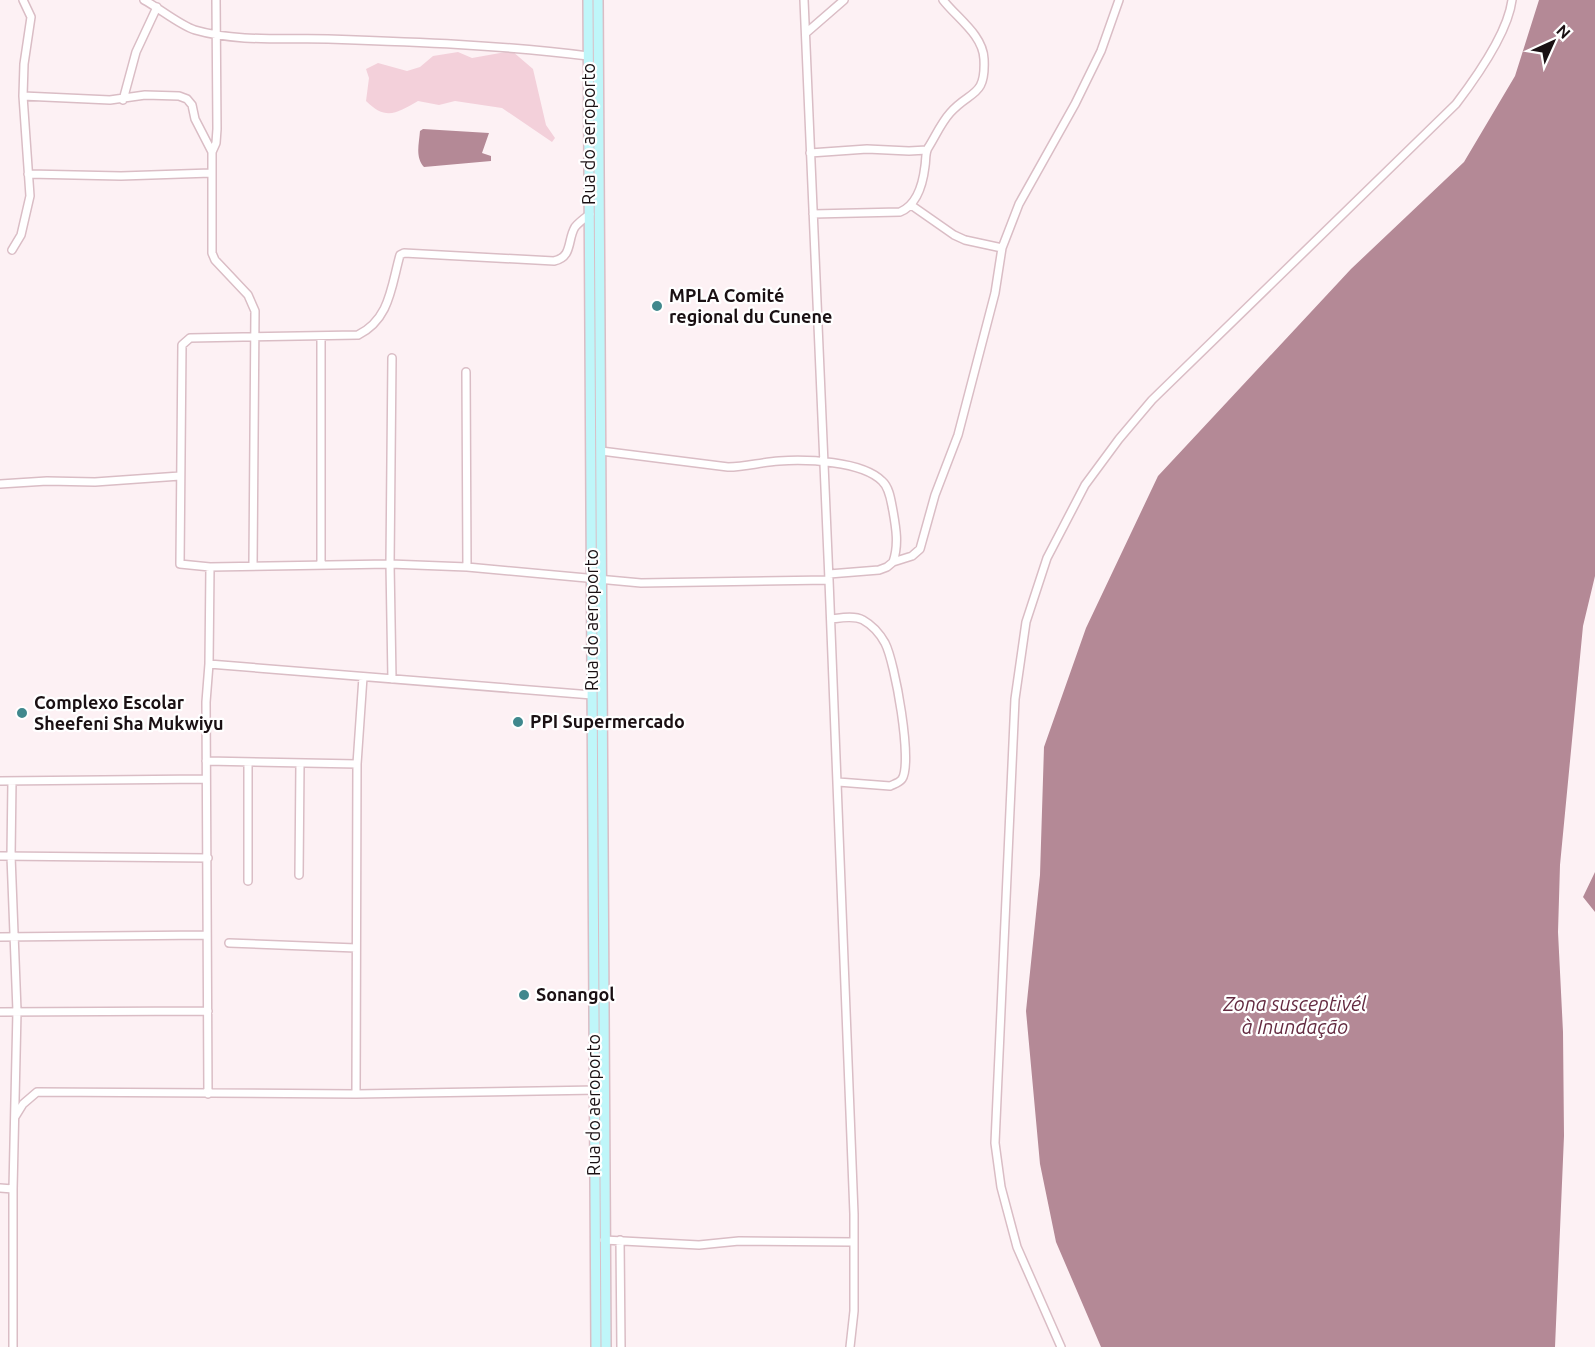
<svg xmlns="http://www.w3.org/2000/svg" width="1595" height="1347" font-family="Ubuntu,sans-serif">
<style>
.green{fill:#f3d0da}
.water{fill:#b48996}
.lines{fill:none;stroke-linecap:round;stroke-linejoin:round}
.minor-casing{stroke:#dabdc5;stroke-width:10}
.secondary-casing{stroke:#dabdc5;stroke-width:12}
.minor{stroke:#fff;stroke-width:7}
.secondary{stroke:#bff6f9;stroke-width:9}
.poi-dot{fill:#40888d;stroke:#fff;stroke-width:2}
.labels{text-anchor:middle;stroke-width:4.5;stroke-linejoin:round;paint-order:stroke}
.street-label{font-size:18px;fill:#1a1013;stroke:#fff}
.poi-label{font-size:18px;font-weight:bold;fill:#1a1013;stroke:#fff;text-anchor:start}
.water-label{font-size:20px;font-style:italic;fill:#642b41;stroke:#fff}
</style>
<rect width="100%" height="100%" fill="#fdf1f4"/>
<path class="green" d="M512,51l21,18 13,56 9,13 -3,4 -50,-34 -47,-7 -16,4 -21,-4c-21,12 -32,20 -52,0l3,-23 -3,-9 12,-6 29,8 13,-4 13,-11 25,-4 14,6z"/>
<path class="water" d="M1539,0h56v576l-12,50 -23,239 -2,67 5,100 1,104 -9,211h-454l-45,-105 -16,-78 -14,-153 14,-136 4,-128 42,-119 72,-152 193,-207 113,-107 51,-86z
M423,129l66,4 -7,20 9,3v5l-67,6c-9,-10 -5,-23 -4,-36z
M1595,872v40l-12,-15z"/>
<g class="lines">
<g class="minor-casing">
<path id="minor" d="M144,0c15,8 37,26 51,30 41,12 90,8 133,9 87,3 174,6 260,17
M804,0l25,580 25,634v97l-4,36
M806,33l38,-33
M23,96l87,4 35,-5 34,1 8,3 5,6 3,14 17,33v101l3,7 33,35 7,16 -2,254
M123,100l13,-48 21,-45
M212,152l4,-9 1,-14 -1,-129
M810,153l57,-4 42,2 18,-1
M28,174l93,2 90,-3
M911,205l43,30 11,5 37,8
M590,214c-4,3 -11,8 -15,13 -8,13 -2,30 -21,34l-150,-8 -4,2c-9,32 -10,64 -42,80l-168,3 -8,7 -2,219 30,3 180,-3 77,3 174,16 188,-3
M813,214l87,-2c17,-7 23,-29 25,-46 1,-5 0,-13 3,-18 7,-11 13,-25 22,-35 20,-23 36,-15 34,-54 -1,-24 -27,-41 -41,-59
M12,250l9,-15 9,-39 -7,-100 1,-32 7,-47 -8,-17
M392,358l-2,206 2,115
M466,372l1,195
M601,451l127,16c18,0 33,-5 51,-6 27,-2 83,0 103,20 8,7 9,21 11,30 3,17 6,34 0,51
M0,484l47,-3 48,1 85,-6
M321,563v-226
M829,574l50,-4 8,-3 6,-5 19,-6 8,-7 15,-54 23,-60 37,-142 7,-45 17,-44 56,-100 26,-53 18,-51
M831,619c9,-1 23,-4 32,1 9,5 17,14 22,23 10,19 28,120 17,136 -3,4 -8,5 -12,7l-52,-4
M209,664l383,31
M206,761l151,3
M0,781l206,-2
M12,781l-1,75 6,155 -4,178v158
M0,856l208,2
M299,875l1,-111
M248,881v-119
M0,937l207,-2
M229,943l127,5
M0,1012l208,-1
M208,1094l-2,-392 3,-38 1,-97
M356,1094l1,-330 6,-87
M15,1117l8,-13 14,-12 319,2 242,-4
M0,1188l13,1
M604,1240l95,5 40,-4 114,1
M620,1240l1,107
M1061,1347l-44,-100 -16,-60 -6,-44 20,-444 11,-77 21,-64 38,-73 34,-46 33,-39 304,-296c19,-25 52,-72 56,-104"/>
</g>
<g class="secondary-casing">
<path id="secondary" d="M588,0l8,1347
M598,0l8,1347"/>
</g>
<use href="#minor" class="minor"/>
<use href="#secondary" class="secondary"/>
</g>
<g class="poi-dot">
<circle cx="657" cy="306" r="6"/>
<circle cx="22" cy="713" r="6"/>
<circle cx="518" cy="722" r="6"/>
<circle cx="524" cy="995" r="6"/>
</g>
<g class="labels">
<g class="street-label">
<text transform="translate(589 134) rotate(-90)" y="6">Rua do aeroporto</text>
<text transform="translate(592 620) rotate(-90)" y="6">Rua do aeroporto</text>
<text transform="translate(594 1105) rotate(-90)" y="6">Rua do aeroporto</text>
</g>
<g class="poi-label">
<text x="669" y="302">MPLA Comité<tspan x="669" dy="21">regional du Cunene</tspan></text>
<text x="34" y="709">Complexo Escolar<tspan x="34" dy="21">Sheefeni Sha Mukwiyu</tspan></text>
<text x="530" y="728">PPI Supermercado</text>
<text x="536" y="1001">Sonangol</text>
</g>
<g class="water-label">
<text x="1295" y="1011">Zona susceptivél<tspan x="1295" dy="23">à Inundação</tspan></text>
</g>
</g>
<g transform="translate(1553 42) rotate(45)" stroke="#ffffff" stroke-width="4.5" paint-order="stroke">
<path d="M0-4.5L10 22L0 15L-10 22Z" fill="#1a1013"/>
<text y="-9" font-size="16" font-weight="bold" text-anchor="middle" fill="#1a1013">N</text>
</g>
</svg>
